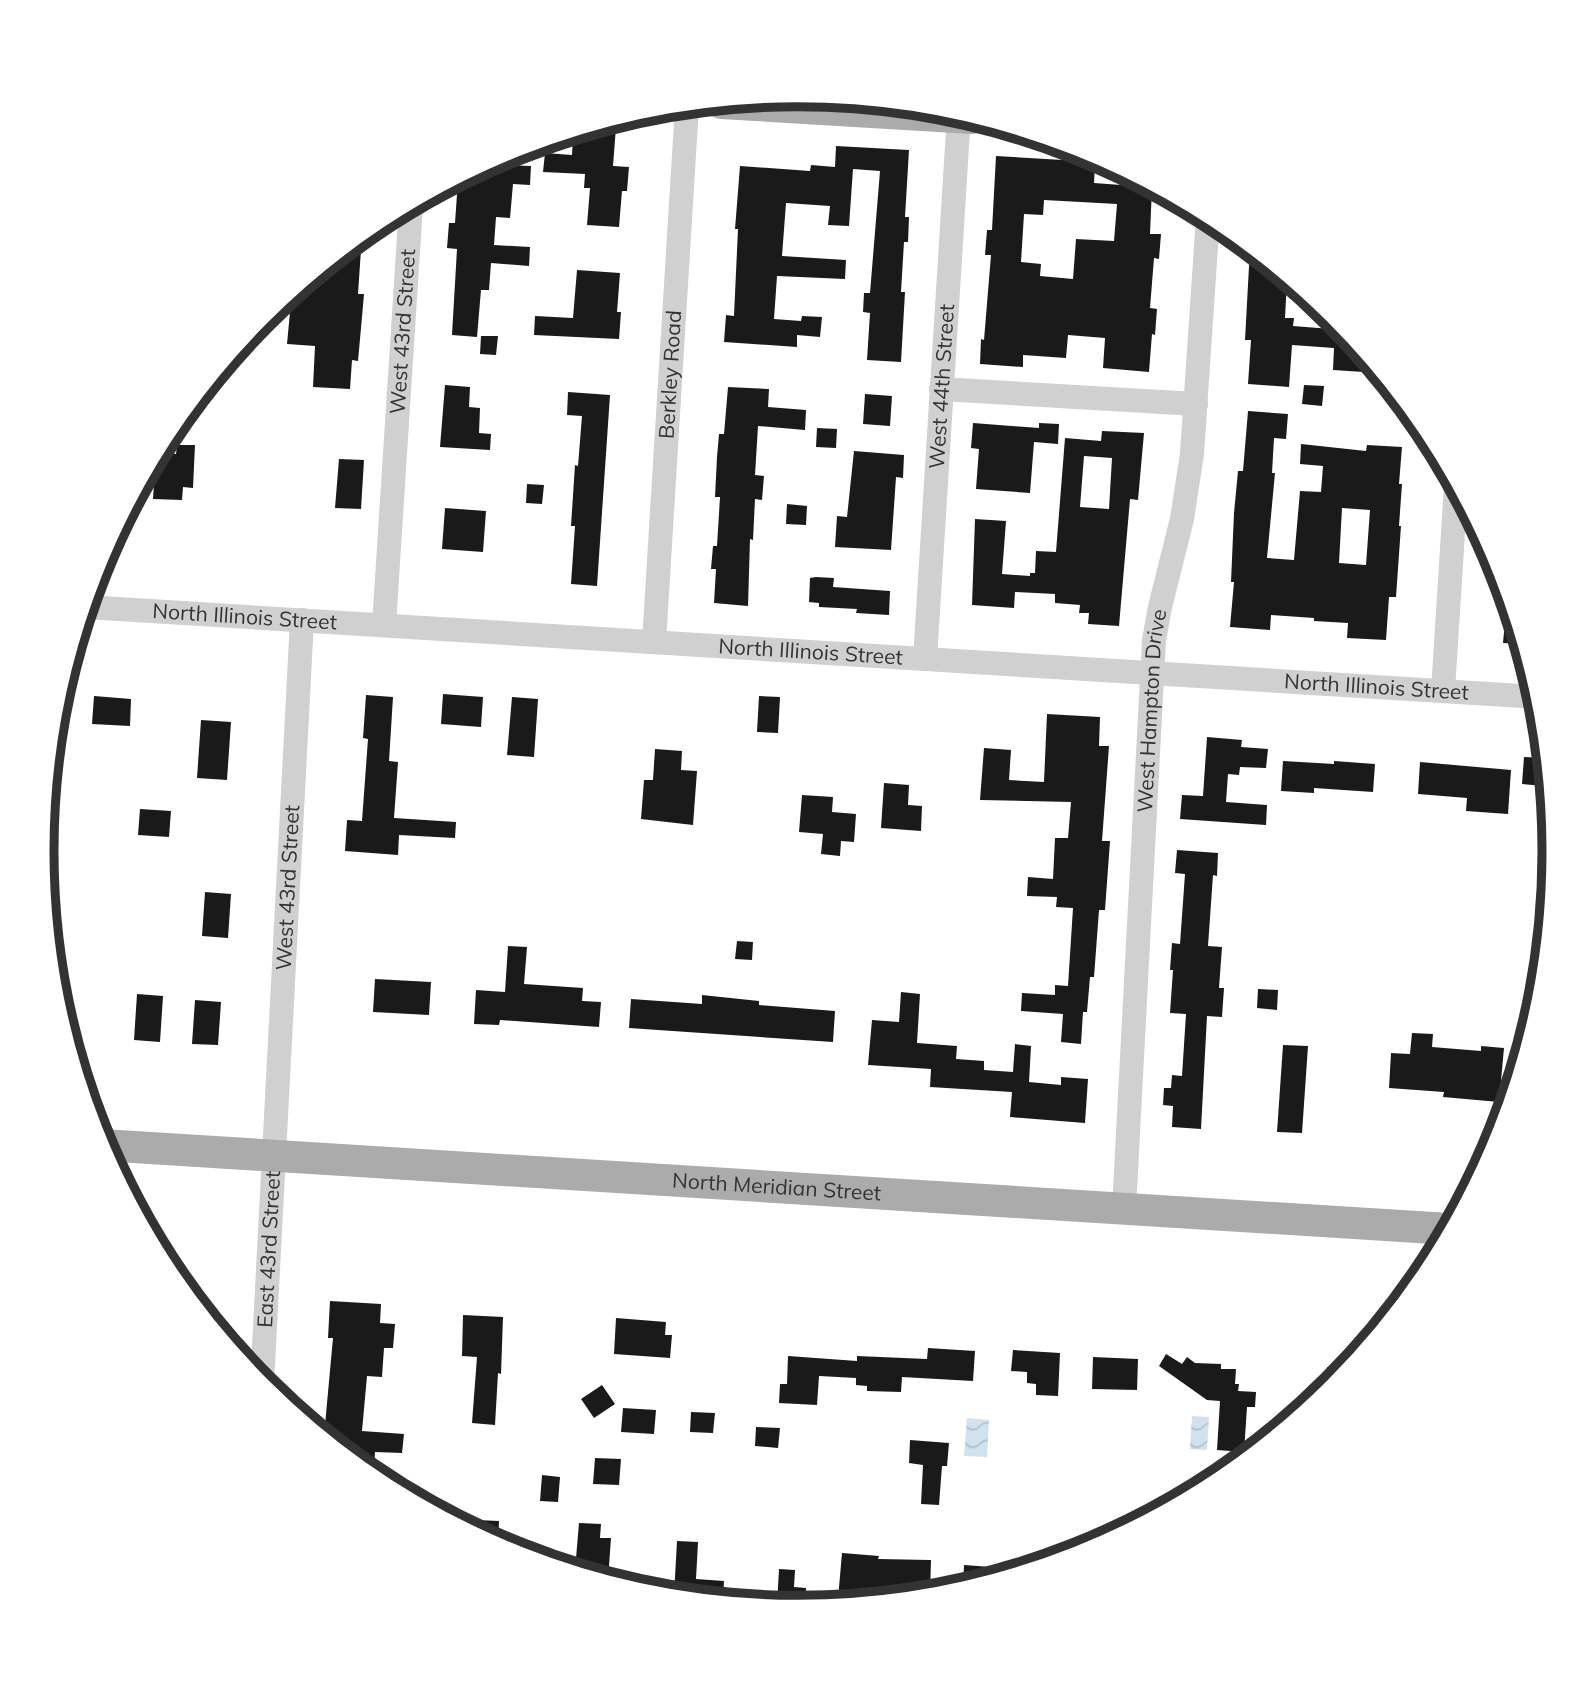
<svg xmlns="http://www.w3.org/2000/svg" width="1596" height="1702" font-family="Mulish,sans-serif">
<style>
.water{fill:url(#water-waves)}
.building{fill:#1a1a1a;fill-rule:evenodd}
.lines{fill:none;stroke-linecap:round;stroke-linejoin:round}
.minor{stroke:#d0d0d0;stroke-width:24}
.major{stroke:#ababab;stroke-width:32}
.labels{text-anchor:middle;stroke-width:7;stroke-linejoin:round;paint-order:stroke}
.street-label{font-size:21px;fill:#333;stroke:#fff}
.rim{fill:none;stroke:#333;stroke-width:9}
</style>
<defs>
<pattern id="water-waves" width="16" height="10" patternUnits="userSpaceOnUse" patternTransform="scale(1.75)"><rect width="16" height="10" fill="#cfe2ee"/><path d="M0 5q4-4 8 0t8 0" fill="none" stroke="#b2c2cd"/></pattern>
</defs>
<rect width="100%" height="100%" fill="#fff"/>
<path class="water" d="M1192,1416l17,1 -2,33 -17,-1z
M967,1418l22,2 -2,37 -23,-1z"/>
<path class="building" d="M597,126l19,1 -3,39 16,1 -2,24h-5l-3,36 -32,-2 3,-37h-6l1,-14 -42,-2 2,-19 27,2 1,-19 14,1v-8z
M836,146l73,4 -4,67h4l-1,25h-4l-3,50h4l-4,70 -34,-2 3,-47 -7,-1 1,-19h6l10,-122 -27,-2 -4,57 -21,-1 2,-19 -44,-3 -4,53 64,4 -1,19 -68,-3 -3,43 27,2 1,-5 20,1 -2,20 -23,-2v12l-73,-5 2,-27 8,1 4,-87h-3l5,-63 70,5 1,-6 24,2z
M996,156l84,5 -1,2 16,1 -1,19 27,2 1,-14 30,16 -2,47h11l-2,25 -5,-1 -4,50 7,1 -2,26 -3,-1 -3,38 -46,-4 2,-30 -37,-3 -2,23 -43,-3v12l-43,-3 1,-25 3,1 7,-85h-6l2,-25h5zM1044,200l73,4 -3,37 -38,-2 -3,40 -33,-3 1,-12 -20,-2 3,-48 19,1z
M500,157v8l31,1 -1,19 -17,-1 -3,34 -14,-1 -2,28 36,2 -1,19 -38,-3 -2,27h-8l-4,47 -25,-2 5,-86 -10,-1 2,-25h6l3,-43z
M362,235l-4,59h6l-2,23 -4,44 -6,-1 -2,29 -37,-2 2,-41 -28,-2 3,-32 -19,-2 25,-21 16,1 2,-15z
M1250,248l37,31 -2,39h9l-1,8 38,3 1,-13 47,57 -46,-3 1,-22 -42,-3 -3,42 -41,-3 3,-44h-6z
M577,270l43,3 -3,39h4l-2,27 -85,-4 1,-19 38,2z
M481,336h17l-2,19 -16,-1z
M445,385l25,2 -1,20 11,1 -1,25 12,1 -1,16 -50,-3z
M1304,385l20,1 -2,20 -20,-2z
M728,387l41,2 -1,18 38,3 -1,20 -47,-4 -3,49 9,1 -2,24 -7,-1 -2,41 -3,-1 -2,67 -34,-3 2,-34h-5l2,-23h4l3,-49h-5l2,-40 2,-23h5z
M568,392l42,3 -13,191 -26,-2 4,-58h-4l4,-61 3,1 4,-50 -15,-1z
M865,394l27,2 -2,30 -27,-2z
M1248,411l40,3 -2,25 -12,-1 -2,35h3l-8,85 27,2 6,-69 21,1 2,-26 -23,-2 1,-20 65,7 1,-6 35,2 -3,37h3l-3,42h2l-5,71h-7l-3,43 -39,-2 1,-15 -34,-2v-3l-43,-3 -1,15 -40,-3 4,-45h-3l3,-69 4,-42h5zM1342,508l28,2 -4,55 -27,-2z
M973,423l66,5v-5l20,1 -1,20 -24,-2 -4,51 -54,-4 3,-40 -8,-1z
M817,428l20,1 -1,19 -20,-1z
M1102,431l42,2 -6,67 -8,-1 -11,127 -31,-2 1,-11h-10l1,-8 -25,-2v-9l-40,-2 -1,16 -42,-3 3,-86 31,2 -4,53 28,2v-3h5l1,-22 20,1 9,-114 36,3zM1084,456l28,2 -3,51 -29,-2z
M177,445h18l-2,43 -10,-1 -1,13 -29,-1 1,-16 -12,-1 16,-29 18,1z
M854,451l50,4 -1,23 -7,-1 -5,73 -56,-3 2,-31 10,1z
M339,459l25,1 -3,49 -26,-1z
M527,484l17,1 -2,19 -16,-1z
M787,504l20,2 -1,19 -20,-1z
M445,508l41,3 -3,41 -41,-3z
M816,577l18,1 -1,9 57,4 -1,24 -33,-2 1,-4 -38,-2v-4l-10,-1 1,-24z
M1507,599h1l13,45 -18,-1z
M443,694l40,3 -2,30 -40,-3z
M366,695l27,2 -4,64 9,1 -4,56 62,4 -1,16 -56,-3 -1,20 -53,-4 2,-31 15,1 6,-82 -5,-1z
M94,696l37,3 -1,27 -38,-2z
M759,696l21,1 -2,36 -21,-1z
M512,697l26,2 -4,58 -27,-2z
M1047,714l53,3 -1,29h10l-7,95h8l-5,69h-6l-5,67h-4l-3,35h-4l-2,32 -20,-2 2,-28 -42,-3 1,-18 33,2v-10l13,1 5,-78 -17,-1 1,-10 -30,-1 1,-19 25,2 2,-41h13l3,-36 -91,-2 4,-52 27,2 -2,30 35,2z
M201,720l30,2 -4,58 -30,-2z
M1207,737l35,3 -1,7 27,2 -2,19 -26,-1 -1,8 -11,-1 -2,28 41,3 -1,20 -86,-6 2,-24 21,1z
M655,749l27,2 -1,19 16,1 -4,54 -52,-6 3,-39h9z
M1524,757l21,1v28l-23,-2z
M1283,761l51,3v-3l41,3 -2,28 -59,-4v5l-33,-2z
M1420,762l91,8 -3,44 -42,-3 1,-13 -49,-4z
M884,783l25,2 -1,20 14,1 -1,25 -40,-3z
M802,795l31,2 -1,15 24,2 -2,28 -13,-1 -1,15 -19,-2 2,-20 -24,-2z
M140,809l31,2 -2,26 -31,-2z
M1177,850l41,3 -1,23 -4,-1 -5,71 14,1 -3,41h5l-2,29 -15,-1 -6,113 -29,-2 1,-21 -10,-1 1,-17h7l1,-13 10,1 4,-62 -16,-1 3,-43h-3l2,-27 8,1 5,-70 -10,-1z
M205,892l26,2 -3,44 -26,-2z
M737,941l16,1 -1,18 -17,-1z
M508,946l19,1 -3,37 59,4 -1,13 19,1 -2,25 -99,-7 -1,5 -25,-1 2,-34 29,2z
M375,979l56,3 -2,33 -56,-3z
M1258,989l20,1 -1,20 -20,-2z
M901,992l19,2 -3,49 40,3 -1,13 28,2v9l29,2 2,-28 16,2 -2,36 32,3v-8l27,2 -3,44 -75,-6 2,-25 -82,-5 1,-18 -63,-4 4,-45 27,2z
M137,994l26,2 -3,46 -26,-2z
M702,995l57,6v4l76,6 -2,31 -204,-14 2,-29 71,5z
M195,1000l26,2 -3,43 -26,-1z
M1412,1033l21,1 -1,13 49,4v-5l23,2 -5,54 -56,-5 1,-5 -55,-4 2,-35 19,1z
M1283,1045l25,1 -6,87 -25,-1z
M330,1301l51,3 -1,19 15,1 -2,24h-9l-2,29 -15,-1 -5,55 42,3 -2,19 -27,-1 -2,23 -49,-39 9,-98h-5z
M463,1315l40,2 -2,57 -3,-1 -3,52 -23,-2 5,-66 -15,-1z
M616,1318l50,4 -1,13h7l-2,23 -56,-4z
M928,1348l47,3 -2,30 -71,-4 -1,15 -34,-1v-5l-11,-1v-7l-37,-2 -2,29 -38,-2 1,-19h7l1,-28 69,5v-5l70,3z
M1013,1350l47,3 -2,43 -22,-1v-11l-9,-1v-11l-16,-1z
M1166,1354l16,10 5,-7 8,6 26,1v5h15l-1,15h4l-1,7 18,1 -1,15h-8l-3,45 -27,-2 3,-49 -13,-1 -48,-34z
M1093,1357l45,2 -1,31 -45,-1z
M1327,1367l20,1 -22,24z
M602,1385l13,19 -21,14 -13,-19z
M623,1408l33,2 -2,24 -33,-2z
M691,1412l24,1 -2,20 -23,-1z
M756,1427l24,1 -2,20 -23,-2z
M910,1440l39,3 -2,23h-5l-3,39 -18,-1 2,-39 -14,-2z
M595,1458l26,1 -2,26 -26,-1z
M542,1475l18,2 -2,25 -18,-1z
M476,1520l23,1 -1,23 -23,-12z
M579,1523l22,1 -1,14h11l-3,42 -33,-10z
M677,1541l21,1 -2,37 28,2 -1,19 -49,-5z
M842,1553l37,3 -1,3 53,1 -1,34 -54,1 -1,4 -27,3v-2l-10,-1z
M964,1565l54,4v1l-55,17z
M779,1569l16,1 -1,17 12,1 -1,18 -28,-1z"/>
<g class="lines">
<g class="minor">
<path d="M941,389l255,15"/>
<path id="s1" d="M86,607l1451,90"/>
<path id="s2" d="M384,625l27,-420"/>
<path id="s3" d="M654,642l33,-536"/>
<path id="s4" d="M925,659l34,-545"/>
<path d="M1443,691l13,-206"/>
<path id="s5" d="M1124,1209l30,-569 6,-33 22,-88 10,-65 16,-237"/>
<path id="s6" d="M262,1384l40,-764"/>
</g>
<g class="major">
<path d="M721,103l251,15"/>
<path id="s7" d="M102,1145l1347,84"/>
</g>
</g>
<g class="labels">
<g class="street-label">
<text dy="7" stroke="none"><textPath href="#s2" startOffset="294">West 43rd Street</textPath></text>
<text dy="7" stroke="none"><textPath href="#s3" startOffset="268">Berkley Road</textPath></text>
<text dy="7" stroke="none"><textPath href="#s4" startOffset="273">West 44th Street</textPath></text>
<text dy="7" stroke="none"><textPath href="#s1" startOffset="159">North Illinois Street</textPath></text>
<text dy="7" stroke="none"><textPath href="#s1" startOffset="726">North Illinois Street</textPath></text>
<text dy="7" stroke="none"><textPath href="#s1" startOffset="1293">North Illinois Street</textPath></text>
<text dy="7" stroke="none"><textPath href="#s5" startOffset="499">West Hampton Drive</textPath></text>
<text dy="7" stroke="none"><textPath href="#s6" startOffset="497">West 43rd Street</textPath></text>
<text dy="7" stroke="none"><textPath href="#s7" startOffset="676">North Meridian Street</textPath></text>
<text dy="7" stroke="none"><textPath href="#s6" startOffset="135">East 43rd Street</textPath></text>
</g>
</g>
<path d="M0 0H1596V1702H0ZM54 851a744 744 0 1 1 1488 0a744 744 0 1 1-1488 0Z" fill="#fff" fill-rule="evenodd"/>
<path class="rim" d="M54 851a744 744 0 1 1 1488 0a744 744 0 1 1-1488 0Z"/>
</svg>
